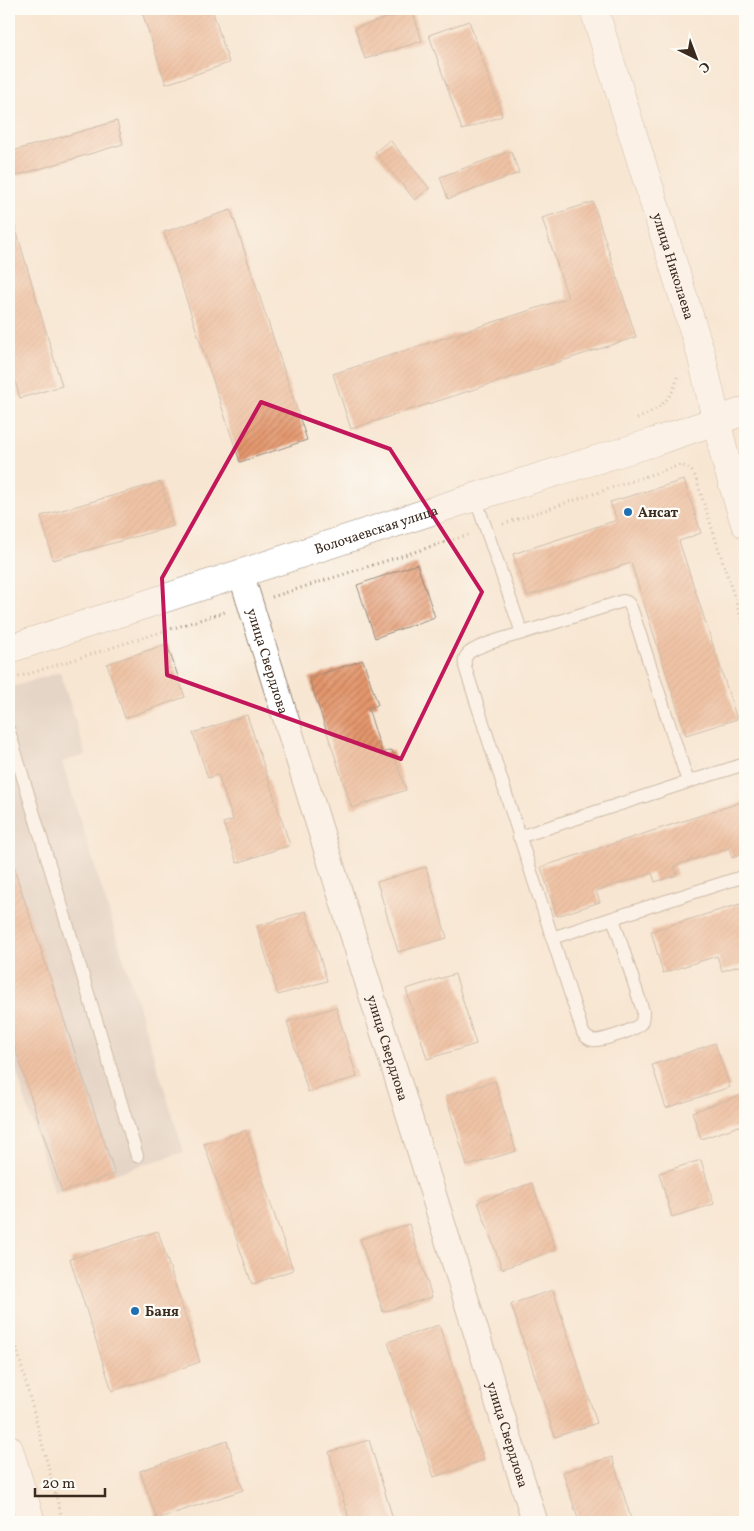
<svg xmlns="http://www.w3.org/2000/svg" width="754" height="1531" font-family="Vollkorn,serif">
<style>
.industrial{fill:#cfc1ba}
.building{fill:url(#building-hatch)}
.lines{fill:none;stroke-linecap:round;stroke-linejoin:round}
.service-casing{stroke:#998878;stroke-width:14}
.minor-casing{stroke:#998878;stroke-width:27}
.tertiary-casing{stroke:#998878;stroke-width:29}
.secondary-casing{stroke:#998878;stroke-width:29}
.path{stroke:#998878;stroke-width:3;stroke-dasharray:1 4;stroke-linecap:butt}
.service{stroke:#fff;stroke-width:12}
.minor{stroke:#fff;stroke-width:25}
.tertiary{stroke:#fff;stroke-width:28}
.secondary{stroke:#fff;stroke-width:28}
.marked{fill:none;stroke:#c2185b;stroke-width:4;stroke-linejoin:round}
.poi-dot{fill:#1f6fb2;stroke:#fdfcf7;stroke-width:2}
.labels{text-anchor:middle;stroke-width:4.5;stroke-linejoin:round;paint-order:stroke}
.street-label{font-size:14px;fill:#3b2a1e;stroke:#fdfcf7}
.poi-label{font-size:14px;font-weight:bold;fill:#3b2a1e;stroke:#fdfcf7;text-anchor:start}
</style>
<defs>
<pattern id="building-hatch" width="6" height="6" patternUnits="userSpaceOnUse" patternTransform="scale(1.25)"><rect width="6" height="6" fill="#e4976d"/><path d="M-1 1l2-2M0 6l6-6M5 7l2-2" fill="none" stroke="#ba7b59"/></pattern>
</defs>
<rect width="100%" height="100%" fill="#fdfcf7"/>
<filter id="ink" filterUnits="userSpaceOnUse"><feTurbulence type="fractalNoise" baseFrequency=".02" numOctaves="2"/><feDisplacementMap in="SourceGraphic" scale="10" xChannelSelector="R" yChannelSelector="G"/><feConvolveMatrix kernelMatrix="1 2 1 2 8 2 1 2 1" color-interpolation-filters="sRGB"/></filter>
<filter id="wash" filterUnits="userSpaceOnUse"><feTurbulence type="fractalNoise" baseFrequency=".0096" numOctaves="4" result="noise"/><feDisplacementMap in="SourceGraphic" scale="20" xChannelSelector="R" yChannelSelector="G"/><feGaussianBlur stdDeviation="1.12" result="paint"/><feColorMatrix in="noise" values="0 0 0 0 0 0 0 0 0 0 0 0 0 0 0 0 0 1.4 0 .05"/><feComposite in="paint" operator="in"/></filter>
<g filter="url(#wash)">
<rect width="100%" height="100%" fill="#f7e6d2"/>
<path class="industrial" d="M60,672l26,83 -24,7 122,390 -130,41 -45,-146v-359z"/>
<g id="blocks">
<path class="building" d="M141,9h71l17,54 -63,21z
M412,10l10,31 -57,18 -10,-31z
M469,21l33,95 -40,14 -33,-95z
M117,121l6,23 -114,34v-26z
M390,140l39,48 -14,12 -40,-48z
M511,151l8,22 -71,26 -8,-22z
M593,202l43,135 -285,92 -18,-55 235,-76 -26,-80z
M9,206l53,180 -42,12 -11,-38z
M231,210l76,230 -67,22 -76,-230z
M684,480l17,53 -22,8 58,178 -51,16 -55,-172 -104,33 -14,-42 104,-34 -7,-18z
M161,482l12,44 -120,34 -12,-44z
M417,564l18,53 -60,21 -18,-53z
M167,644l18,53 -60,21 -18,-54z
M363,660l15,45 -10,3 14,45 10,-3 14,40 -54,18 -43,-130z
M247,715l43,130 -53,18 -14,-40 10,-3 -15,-45 -10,3 -15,-45z
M745,801v52l-13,5 -3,-10 -55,18 3,9 -22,7 -3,-9 -56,18 4,11 -43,14 -16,-49z
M9,853l106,321 -53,18 -53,-162z
M426,867l21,71 -49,14 -21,-70z
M740,904l5,17v43l-23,7 -5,-15 -54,17 -12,-42z
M306,911l21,70 -49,14 -21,-69z
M455,974l21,70 -49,15 -21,-70z
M336,1007l21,70 -49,15 -21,-70z
M715,1043l15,44 -64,21 -14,-43z
M495,1081l21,70 -49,15 -21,-70z
M745,1094v30l-44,15 -9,-27z
M246,1130l47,140 -41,14 -48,-140z
M701,1160l13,44 -42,13 -13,-44z
M532,1183l24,67 -54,19 -24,-67z
M409,1224l23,73 -49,15 -23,-73z
M158,1231l42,131 -88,29 -42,-132z
M553,1290l44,133 -42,14 -44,-133z
M439,1325l45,135 -50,17 -46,-135z
M369,1440l25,82h-44l-21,-70z
M227,1441l16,49 -86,29 -17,-48z
M612,1457l20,65h-53l-16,-50z"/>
</g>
</g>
<g filter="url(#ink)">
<use href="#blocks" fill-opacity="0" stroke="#998878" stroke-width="1"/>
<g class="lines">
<g class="service-casing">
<path id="service" d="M475,497l47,136 101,-32c6,1 7,4 9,9l56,172 57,-18
M522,633c-12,4 -49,13 -55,22 -4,4 -2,10 -1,15l117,363c2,3 5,6 9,7 7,2 45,-10 49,-17 2,-3 2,-8 2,-12l-30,-93 132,-42
M9,731l128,425
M519,837l169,-55
M552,938l61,-20"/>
</g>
<g class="minor-casing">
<g id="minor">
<path id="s1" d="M241,574l294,948"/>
</g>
</g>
<g class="tertiary-casing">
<g id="tertiary">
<path id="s2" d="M9,649l466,-152 179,-55 91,-31"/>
</g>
</g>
<g class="secondary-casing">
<g id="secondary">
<path id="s3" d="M594,9l107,345 25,108 19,62"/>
<path d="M9,1449l22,73"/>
</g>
</g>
<path class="path" d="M637,419c23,-11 37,-20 41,-46
M503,524l177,-59c8,2 11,4 15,11l50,154
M272,597l199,-63
M9,680l219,-69
M9,1319l54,203"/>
<use href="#service" class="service"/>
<use href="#minor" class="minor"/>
<use href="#tertiary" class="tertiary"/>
<use href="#secondary" class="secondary"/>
</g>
</g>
<path d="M0 0H754V1531H0ZM261,402l129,47 92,143 -81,167 -234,-84 -5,-97z" fill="#f7e6d2" fill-opacity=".55" fill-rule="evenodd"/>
<path class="marked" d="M261,402l129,47 92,143 -81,167 -234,-84 -5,-97z"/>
<g class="poi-dot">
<circle cx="628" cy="512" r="5"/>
<circle cx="135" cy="1311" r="5"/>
</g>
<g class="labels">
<g class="street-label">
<text dy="5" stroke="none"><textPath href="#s3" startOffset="269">улица Николаева</textPath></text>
<text dy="5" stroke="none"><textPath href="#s2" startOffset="386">Волочаевская улица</textPath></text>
<text dy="5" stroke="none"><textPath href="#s1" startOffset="91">улица Свердлова</textPath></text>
<text dy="5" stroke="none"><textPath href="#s1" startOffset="496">улица Свердлова</textPath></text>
<text dy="5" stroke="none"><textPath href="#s1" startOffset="901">улица Свердлова</textPath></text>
</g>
<g class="poi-label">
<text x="638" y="517">Ансат</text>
<text x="145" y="1316">Баня</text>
</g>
</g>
<rect width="754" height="1531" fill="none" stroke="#fdfcf7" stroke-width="30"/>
<g transform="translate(696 58) rotate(138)" stroke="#fdfcf7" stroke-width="4" paint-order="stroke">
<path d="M0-4L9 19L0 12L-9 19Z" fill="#3b2a1e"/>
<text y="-8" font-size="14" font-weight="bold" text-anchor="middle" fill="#3b2a1e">С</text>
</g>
<path d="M35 1488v8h70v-8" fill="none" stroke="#3b2a1e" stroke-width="2.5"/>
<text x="42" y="1488" font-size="15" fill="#3b2a1e" stroke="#fdfcf7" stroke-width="4" paint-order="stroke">20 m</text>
</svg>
